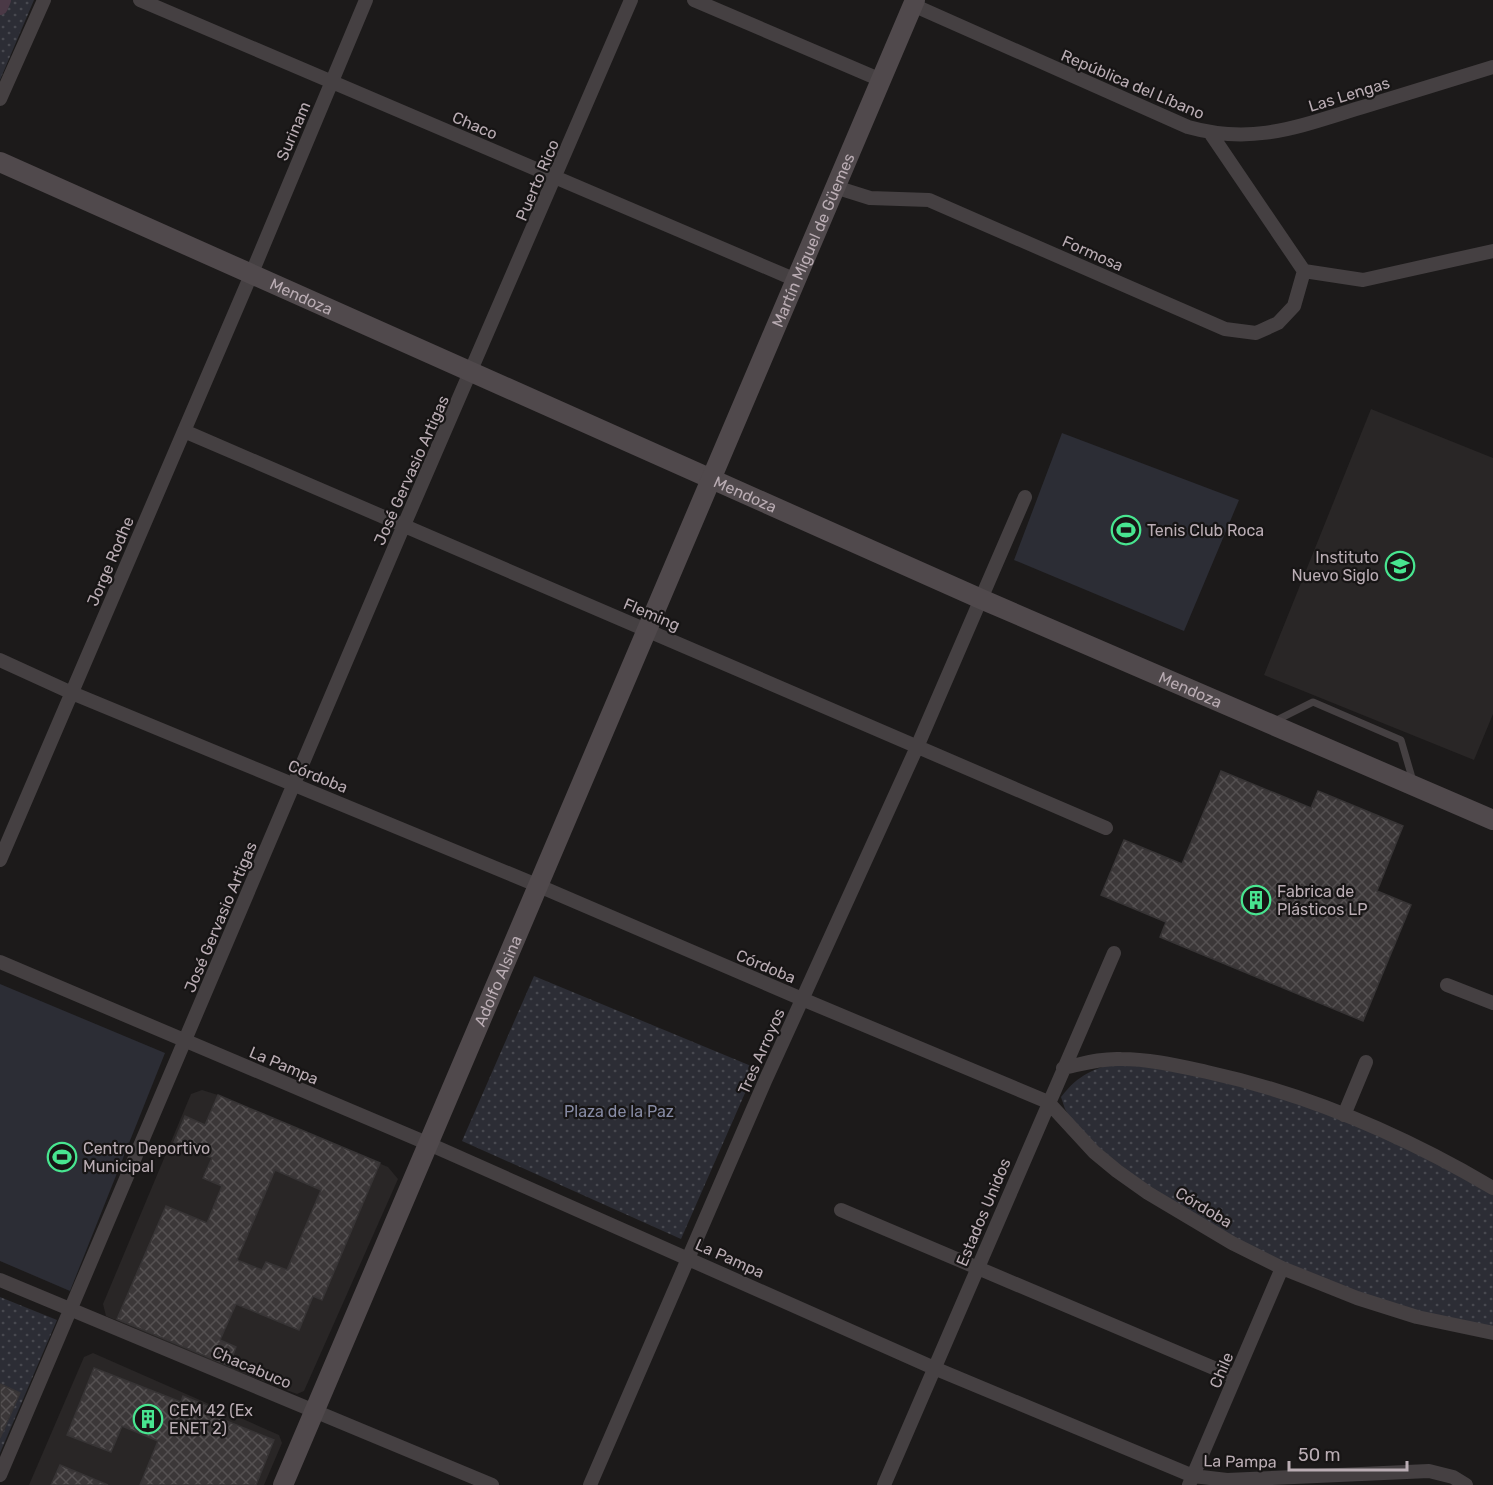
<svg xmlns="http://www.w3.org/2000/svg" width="1493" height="1485" font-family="Rubik,sans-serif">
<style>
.built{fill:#292626}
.park{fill:url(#park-dots)}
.garden{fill:#2c2d35}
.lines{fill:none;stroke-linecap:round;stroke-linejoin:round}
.canal{stroke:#4a3946;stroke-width:16}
.building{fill:url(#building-cross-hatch);stroke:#373435;stroke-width:1.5;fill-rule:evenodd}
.lane{stroke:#454042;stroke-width:7}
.street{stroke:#454042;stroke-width:14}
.secondary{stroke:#50494c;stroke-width:20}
.labels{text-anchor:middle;stroke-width:4.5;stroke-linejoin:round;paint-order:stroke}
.street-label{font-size:16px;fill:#baadb4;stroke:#171515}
.poi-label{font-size:16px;fill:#baadb4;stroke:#171515;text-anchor:start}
.park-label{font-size:16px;fill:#868aa3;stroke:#171515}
</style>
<defs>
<pattern id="park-dots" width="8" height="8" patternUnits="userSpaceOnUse" patternTransform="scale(1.5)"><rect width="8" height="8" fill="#2c2d35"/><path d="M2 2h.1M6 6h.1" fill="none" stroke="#484950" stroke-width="1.8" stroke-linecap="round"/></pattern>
<pattern id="building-cross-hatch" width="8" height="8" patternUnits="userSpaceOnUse" patternTransform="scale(1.5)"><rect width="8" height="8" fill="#3b3738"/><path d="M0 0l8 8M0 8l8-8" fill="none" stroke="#555152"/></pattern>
</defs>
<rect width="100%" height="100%" fill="#1c1a1a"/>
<path class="built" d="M1371,409l122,49v256l-19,46 -210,-85z
M202,1090l16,5 170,72 10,12 -94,212 -7,3 -69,-26 -122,-52 -3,-12 88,-210z
M93,1353l186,82 3,8 -18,42h-235l55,-128z"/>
<path class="park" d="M0,0h34l-34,80z
M534,976l222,92 -75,171 -219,-98z
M1120,1062l130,23 137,51 106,57v136l-74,-17 -136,-45 -164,-98 -43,-41 -11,-19 -4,-12c18,-23 32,-28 59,-35z
M0,1297l57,23 -57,133z"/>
<path class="garden" d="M1062,433l177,67 -55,131 -170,-71z
M0,984l165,69 -95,238 -70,-30z"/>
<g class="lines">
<path class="canal" d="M0,7l3,-7"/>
</g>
<path class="building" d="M1221,771l90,37 7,-17 85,35 -26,65 34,14 -48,116 -203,-84 6,-15 -65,-27 23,-55 58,24z
M218,1095l162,68 -58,137 -9,-4 -14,34 -63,-26 -16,36 16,7 -7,19 -112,-47 49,-113 41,17 15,-37 -19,-8 9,-20 -38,-16 11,-26 20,9zM275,1170l46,20 -34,80 -21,-8 -4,8 -25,-10z
M94,1368l87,34 2,-6 24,10 -3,6 70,28 -18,45h-116l18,-44 -36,-15 -11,26 -44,-17z
M0,1384l20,9 -20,45z
M60,1465l48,20h-57z"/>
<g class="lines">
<path class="lane" d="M1275,721l38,-19 88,38 12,41"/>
<path class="street" d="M140,0l656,280
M694,0l187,80
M913,5l275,122c68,19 114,-2 178,-21 42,-13 85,-26 127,-39
M0,99l44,-99
M1211,134l93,137 59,9 130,-29
M835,187l35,11 59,2 296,129 31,4 22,-10 16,-17 10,-35
M184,431l922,397
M0,660l72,33 467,193 263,113 246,103 46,50 23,19 31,22 84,50 50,25 75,30 60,19 76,16
M0,860l251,-585 115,-275
M0,962l429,182 505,224 259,108 34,4 202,-9 24,6 13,8
M1447,985l46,18
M1063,1068c19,-4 38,-10 58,-9 29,0 58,7 86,13 101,22 198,64 286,116
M1344,1115l22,-53
M841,1210l394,167
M0,1280l492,205
M0,1475l404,-950 227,-525
M590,1485l175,-404 152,-334 108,-250
M884,1485l230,-532
M1189,1485l93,-217"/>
<g class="secondary">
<path id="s1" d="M0,162l981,437 512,221"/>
<path id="s2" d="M283,1485l632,-1485"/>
</g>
</g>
<defs>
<g id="stadium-ring" transform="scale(1.5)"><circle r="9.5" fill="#171515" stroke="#48e590" stroke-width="1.5"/><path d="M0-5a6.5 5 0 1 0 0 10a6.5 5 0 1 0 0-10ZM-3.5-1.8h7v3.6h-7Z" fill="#48e590"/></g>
<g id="school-ring" transform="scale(1.5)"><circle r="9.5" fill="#171515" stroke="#48e590" stroke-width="1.5"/><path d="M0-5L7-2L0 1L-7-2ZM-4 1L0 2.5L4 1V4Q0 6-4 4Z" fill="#48e590"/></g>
<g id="building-ring" transform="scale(1.5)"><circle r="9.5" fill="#171515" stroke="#48e590" stroke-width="1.5"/><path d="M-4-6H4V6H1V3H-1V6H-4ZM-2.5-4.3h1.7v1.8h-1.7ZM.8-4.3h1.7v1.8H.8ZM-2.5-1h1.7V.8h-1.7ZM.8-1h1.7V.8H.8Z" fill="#48e590"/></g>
</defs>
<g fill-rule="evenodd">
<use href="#stadium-ring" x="1126" y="530"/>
<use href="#school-ring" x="1400" y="566"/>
<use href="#building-ring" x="1256" y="900"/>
<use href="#stadium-ring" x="62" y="1157"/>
<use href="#building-ring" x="148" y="1419"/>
</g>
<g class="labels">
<g class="street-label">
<text transform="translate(1133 84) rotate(23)" y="6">República del Líbano</text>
<text transform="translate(1349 94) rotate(-17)" y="6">Las Lengas</text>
<text transform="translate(475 125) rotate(23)" y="6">Chaco</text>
<text transform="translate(293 131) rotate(-67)" y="6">Surinam</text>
<text transform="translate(537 180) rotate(-67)" y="6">Puerto Rico</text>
<text dy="6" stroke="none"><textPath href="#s2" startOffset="1353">Martín Miguel de Güemes</textPath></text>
<text transform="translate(1093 253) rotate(24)" y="6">Formosa</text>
<text dy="6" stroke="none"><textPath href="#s1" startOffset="330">Mendoza</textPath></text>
<text transform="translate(411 470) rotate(-66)" y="6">José Gervasio Artigas</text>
<text dy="6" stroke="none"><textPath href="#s1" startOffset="816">Mendoza</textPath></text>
<text transform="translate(110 561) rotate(-67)" y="6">Jorge Rodhe</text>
<text transform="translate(652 614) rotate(23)" y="6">Fleming</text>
<text dy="6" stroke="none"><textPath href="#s1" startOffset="1302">Mendoza</textPath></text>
<text transform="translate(318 776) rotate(22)" y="6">Córdoba</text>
<text transform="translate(220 917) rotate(-67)" y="6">José Gervasio Artigas</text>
<text transform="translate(766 966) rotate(23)" y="6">Córdoba</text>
<text dy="6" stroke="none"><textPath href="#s2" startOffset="548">Adolfo Alsina</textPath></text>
<text transform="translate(761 1051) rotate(-66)" y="6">Tres Arroyos</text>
<text transform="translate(284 1065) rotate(23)" y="6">La Pampa</text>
<text transform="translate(1204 1207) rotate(31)" y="6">Córdoba</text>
<text transform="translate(983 1212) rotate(-67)" y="6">Estados Unidos</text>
<text transform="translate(730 1258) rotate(24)" y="6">La Pampa</text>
<text transform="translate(252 1367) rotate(23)" y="6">Chacabuco</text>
<text transform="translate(1221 1370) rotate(-67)" y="6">Chile</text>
<text transform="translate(1240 1461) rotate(1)" y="6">La Pampa</text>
</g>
<g class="poi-label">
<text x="1147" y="536">Tenis Club Roca</text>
<text x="1379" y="563" text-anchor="end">Instituto<tspan x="1379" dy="18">Nuevo Siglo</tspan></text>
<text x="1277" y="897">Fabrica de<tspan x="1277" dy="18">Plásticos LP</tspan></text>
<text x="83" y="1154">Centro Deportivo<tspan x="83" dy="18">Municipal</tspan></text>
<text x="169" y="1416">CEM 42 (Ex<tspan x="169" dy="18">ENET 2)</tspan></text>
</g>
<g class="park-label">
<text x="619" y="1117">Plaza de la Paz</text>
</g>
</g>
<path d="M1289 1461v9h118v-9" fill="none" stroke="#baadb4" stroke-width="3"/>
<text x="1298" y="1461" font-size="18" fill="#baadb4" stroke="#171515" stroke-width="4.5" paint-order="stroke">50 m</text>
</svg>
